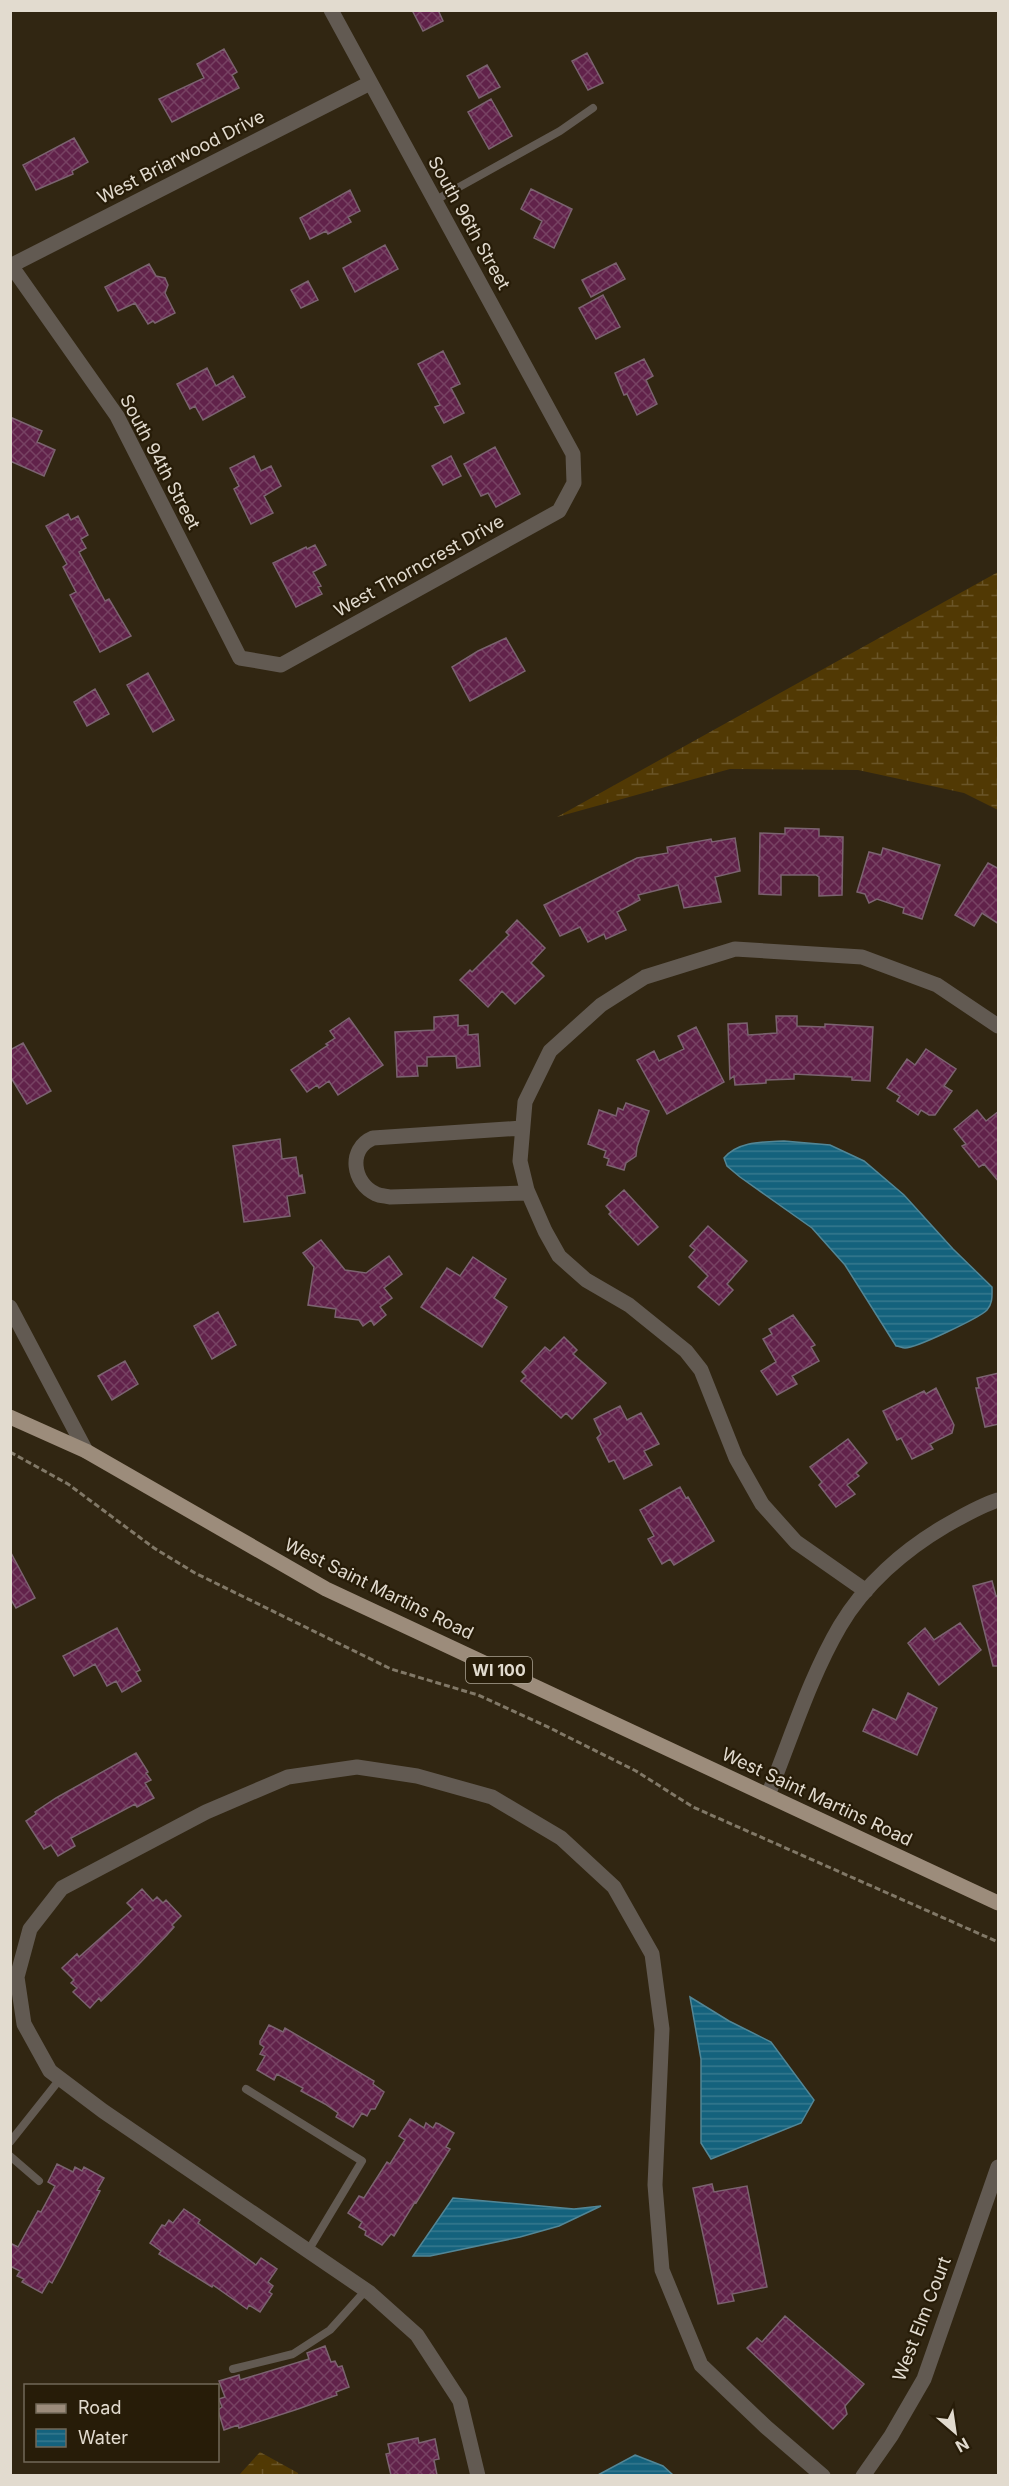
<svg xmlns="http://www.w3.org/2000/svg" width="1009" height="2486" font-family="Inter,sans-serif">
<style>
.wetland{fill:url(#wetland-marsh)}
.water{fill:url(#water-rules);stroke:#528696;stroke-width:1.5}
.building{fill:url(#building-cross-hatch);stroke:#7b6370;stroke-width:1.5}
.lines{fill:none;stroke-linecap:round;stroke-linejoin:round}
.path{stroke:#817867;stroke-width:3;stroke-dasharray:6 3;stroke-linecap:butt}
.service{stroke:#625a52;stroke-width:8}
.minor{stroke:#625a52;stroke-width:15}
.primary{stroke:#9c8c7b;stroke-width:15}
.labels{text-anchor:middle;stroke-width:4.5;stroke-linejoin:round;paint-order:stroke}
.shield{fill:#271c08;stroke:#aaa293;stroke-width:1.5}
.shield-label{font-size:16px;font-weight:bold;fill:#e2dbcf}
.street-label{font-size:18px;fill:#e2dbcf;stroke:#271c08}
</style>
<defs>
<pattern id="wetland-marsh" width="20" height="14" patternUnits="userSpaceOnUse" patternTransform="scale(1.5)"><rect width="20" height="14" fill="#513904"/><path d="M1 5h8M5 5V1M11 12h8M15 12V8" fill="none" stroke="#6a5528"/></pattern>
<pattern id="water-rules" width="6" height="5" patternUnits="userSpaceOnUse" patternTransform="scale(1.5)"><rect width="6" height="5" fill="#14627d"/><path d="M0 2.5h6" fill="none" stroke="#36788e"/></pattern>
<pattern id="building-cross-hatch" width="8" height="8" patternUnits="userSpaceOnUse" patternTransform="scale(1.5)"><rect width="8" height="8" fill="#61224a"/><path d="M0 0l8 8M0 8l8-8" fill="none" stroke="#774263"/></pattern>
</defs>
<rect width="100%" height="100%" fill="#312612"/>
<path class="wetland" d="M998,572v238l-34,-17 -106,-23 -128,-1 -173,48z
M260,2452l38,21v2h-59z"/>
<path class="water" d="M784,1141l46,4 34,16 40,34 49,54 39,38c0,9 1,16 -5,23 -8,8 -71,38 -82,38 -3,0 -6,-2 -9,-2l-51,-81 -33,-37 -72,-51 -13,-11 -3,-8c14,-17 39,-16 60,-17z
M690,1997l39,24 42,21 43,58 -13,23 -90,36 -10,-16v-84z
M453,2198l121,11 27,-3 -42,20 -39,11 -90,19h-17z
M635,2455l28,11 10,9h-75z"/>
<path class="building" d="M412,10h26l5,11 -20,10z
M224,49l13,23 -5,3 7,13 -67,34 -13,-23 45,-21 -7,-14z
M587,53l16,30 -15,7 -16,-29z
M487,65l13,22 -21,11 -12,-22z
M491,99l21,37 -23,13 -21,-37z
M74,138l14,24 -16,9 1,3 -37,16 -13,-25z
M531,189l41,20 -18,39 -20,-10 8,-17 -21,-12z
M350,190l10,21 -12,6 3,5 -23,12 -2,-3 -16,8 -10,-21z
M385,245l13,24 -43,23 -12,-24z
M616,263l9,16 -34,18 -9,-17z
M149,264l7,12 9,2 3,7 -3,8 10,20 -20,10 -2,-2 -5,3 -13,-21 -17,8 -13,-24z
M308,281l10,19 -17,8 -10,-18z
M603,295l17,32 -24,12 -17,-31z
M443,351l17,33 -9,4 13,25 -20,10 -9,-16 5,-2 -22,-41z
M644,359l9,17 -7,4 11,24 -20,11 -10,-21 -3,1 -9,-22z
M207,368l9,18 17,-10 12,21 -42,23 -8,-14 -5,3 -13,-25z
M10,417l32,14 -5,11 18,8 -11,26 -34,-15z
M495,447l25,47 -24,13 -8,-14 -7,3 -17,-32z
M254,456l7,15 10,-5 10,20 -17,10 9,17 -22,11 -17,-35 5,-3 -9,-18z
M451,456l10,20 -18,9 -11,-19z
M68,514l3,6 7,-4 10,19 -7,4 5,9 -7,4 26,49 4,-2 22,37 -31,16 -30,-57 6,-3 -13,-25 4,-3 -21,-38z
M315,545l11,20 -13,7 8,14 -3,1 4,7 -26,13 -23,-44 33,-16 1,2z
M506,638l19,33 -55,30 -18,-34 26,-16z
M148,673l26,47 -21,12 -26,-47z
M95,689l14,25 -22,12 -13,-24z
M785,828l34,1v7l24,1 -1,58 -23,1v-19l-3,-2h-35v20l-22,-1 1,-61 25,1z
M735,838l5,33 -25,6 6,25 -37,6 -6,-23 -40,10 2,5 -23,12 9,18 -20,9 -2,-5 -16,8 -8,-15 -20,9 -16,-31 93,-47 31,-5 -1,-6 44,-8 1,3z
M883,848l57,17 -18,54 -19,-6 1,-5 -27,-9 -8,4 -4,-9 -8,-2 12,-40 12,3z
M988,863l11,6v55l-17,-11 -8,13 -19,-11z
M517,920l28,28 -14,15 13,13 -29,28 -13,-13 -14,16 -28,-27 10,-10 2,2 37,-37 -3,-3z
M458,1015v11l10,-1v10l10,-1 2,32 -23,2 -1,-12 -29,1v9h-10l1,10 -21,1 -2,-45 39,-2v-13z
M776,1016h21v10l28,1v-3l48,3 -3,54 -18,-1v-3l-58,-3v5l-28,1v3l-31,2 -1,-9 -4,3 -2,-55 19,-1 1,12 29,-2z
M349,1018l34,47 -45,30 -9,-14 -10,7 -2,-3 -10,7 -16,-22 37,-25 -2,-1 9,-6 -5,-7z
M696,1027l28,55 -57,32 -30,-54 17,-9 5,10 25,-12 -6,-13z
M23,1043l28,48 -24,13 -17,-28v-26z
M926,1049l30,20 -12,17 8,5 -17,24h-6l-8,-5 -3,5 -21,-14 3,-5 -13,-8 20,-29 8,6z
M626,1103l23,8 -12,36 -1,9 -10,7 -2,7 -17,-5 2,-6 -5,-2 2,-6 -18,-7 11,-34 17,6 2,-8 5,2z
M977,1110l9,11 13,-10v71l-15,-18 -5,3 -17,-21 4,-2 -12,-15z
M280,1139l2,20 14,-2 3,19 3,-1 3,18 -18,3 3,20 -46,6 -11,-76z
M624,1190l34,37 -20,18 -29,-31 2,-2 -5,-6z
M708,1226l39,35 -20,23 6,6 -14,15 -21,-18 10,-11 -19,-19 6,-7 -5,-4z
M321,1240l24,30 21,3 23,-17 13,18 -18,14 8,10 -12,9 6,8 -12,10 -3,-5 -8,6 -4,-6 -24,-3 1,-8 -28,-4 6,-38 -11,-14z
M473,1257l33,22 -12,19 13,9 -25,40 -61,-40 26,-39 13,8z
M218,1312l18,33 -24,14 -18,-33z
M793,1315l22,30 -4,2 8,14 -27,15 5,8 -20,11 -16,-24 15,-9 -13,-23 9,-5 -3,-5z
M564,1337l13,13 -4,4 33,29 -34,36 -6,-6 -5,5 -40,-37 5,-5 -4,-4 23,-25 5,4z
M125,1361l13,23 -26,16 -14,-24z
M999,1373v51l-14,3 -9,-39h3l-2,-10z
M936,1388l18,37 -2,8 -22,11 3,5 -21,10 -11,-21 -4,2 -14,-29 41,-20 2,3z
M620,1406l7,14 14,-7 18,31 -15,7 8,14 -28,14 -10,-19 -5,2 -12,-24 4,-4 -7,-15z
M848,1439l19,24 -11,10 3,3 -12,9 8,9 -19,13 -17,-22 3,-3 -12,-15z
M680,1487l6,11 2,-1 26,44 -40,24 -4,-6 -8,5 -14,-25 6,-3 -14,-26z
M10,1551l25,47 -19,10 -6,-10z
M992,1581l4,15 3,-1v71h-6l-20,-80z
M960,1623l21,27 -42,35 -31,-42 17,-15 9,12z
M117,1628l23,42 -4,2 5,9 -19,11 -6,-11 -9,5 -12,-22 -21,12 -11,-20z
M908,1693l29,15 -20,47 -54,-24 10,-22 23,11z
M136,1753l12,19 -2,1 5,7 -6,3 9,15 -17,9 -2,-3 -64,34 4,8 -17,10 -7,-11 -7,4 -18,-28 10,-7 -1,-2 21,-14z
M142,1889l11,12 4,-4 6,6 3,-3 15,16 -9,9 2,2 -7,8 -29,30 -37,36 -2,-3 -9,10 -17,-16 4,-4 -6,-5 3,-3 -12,-12 15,-14 2,3 54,-48 -6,-6z
M269,2025l14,7 2,-4 89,53 -1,3 11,8 -9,17h-4l-4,7 -5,-3 -9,14 -17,-10 2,-4 -13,-9 -24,-13 2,-3 -26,-14 -3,6 -17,-10 8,-14 -5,-2 4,-7 -4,-3v-3z
M410,2119l14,9 2,-5 7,5 3,-5 3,1 15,9 -8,14 4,2 -34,54 -1,-1 -21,34 -3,-2 -9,11 -17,-10 1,-4 -7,-4 3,-5 -14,-9 11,-17 5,2 23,-36 3,2 15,-24 -6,-4z
M57,2164l16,8 2,-5 7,4 2,-4 20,11 -7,12 3,1 -37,72 -11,20 -3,-2 -7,12 -20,-11 2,-3 -7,-3 3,-5 -10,-5v-23l8,4 20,-36 3,1 14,-26 -7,-4z
M712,2184l2,8 33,-6 20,101 -35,7 2,7 -16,3 -25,-116z
M184,2209l16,11 -2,3 58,42 5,-7 16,11 -9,13 5,4 -4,6 3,2 -12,18 -11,-7 -2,4 -34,-24 -1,2 -53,-33 2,-3 -11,-8 12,-18 3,1 4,-6 4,3z
M785,2316l79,68 -19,22 2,8 -14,15 -86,-81 10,-10 5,4z
M325,2346l6,16 4,-1 3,6 4,-1 7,21 -13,5 1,3 -39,14 -59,19 -1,-3 -14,5 -6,-20 4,-3 -3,-8 6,-2 -6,-16 20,-6 1,5 69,-21 -2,-6z
M418,2438l1,5 16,-4 4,20 -5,1 3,15h-46l-5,-21 4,-1 -2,-9z"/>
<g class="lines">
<path class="path" d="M10,1452l58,32 86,64 41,25 196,96 87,26 72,33 86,43 57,36 305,135"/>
<path class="service" d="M434,201l126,-70 33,-23
M246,2089l116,72 -54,90
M10,2142l50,-63
M10,2156l29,25
M233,2369l60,-15 37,-24 36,-40"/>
<path class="minor" d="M10,264l107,152 123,242 41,7 278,-154 15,-28 -1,-29 -242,-444
M10,266l360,-183
M522,1128l-149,10c-26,11 -20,46 3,56 4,2 10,2 14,3l138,-4
M10,1307l76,144
M866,1591l-70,-49 -34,-38 -26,-46 -35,-88 -15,-19 -57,-46 -43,-25 -27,-24 -14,-25 -18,-41 -7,-29 5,-59 25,-51 51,-46 44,-28 90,-28 127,8 75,28 61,41
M768,1795c23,-56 41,-116 72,-169 24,-41 64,-76 105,-100 18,-10 34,-20 53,-26
M478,2476l-18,-75 -43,-66 -47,-42 -267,-182 -53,-40 -26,-47 -7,-47 13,-48 32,-41 144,-76 82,-35 69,-10 60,9 75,21 69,41 53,49 38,67 10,75 -7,156 7,85 39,95 65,62 57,49
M863,2476l28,-40 33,-57 74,-212"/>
<path class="primary" d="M10,1417l76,34 240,138 672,314"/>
</g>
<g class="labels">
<rect class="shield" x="466" y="1657" width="66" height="26" rx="4.5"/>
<g class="shield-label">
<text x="499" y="1676">WI 100</text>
</g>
<g class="street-label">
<text transform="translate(181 157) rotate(-27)" y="6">West Briarwood Drive</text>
<text transform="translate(469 223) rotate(61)" y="6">South 96th Street</text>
<text transform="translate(160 462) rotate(62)" y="6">South 94th Street</text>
<text transform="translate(419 566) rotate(-29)" y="6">West Thorncrest Drive</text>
<text transform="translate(379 1589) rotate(26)" y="6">West Saint Martins Road</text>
<text transform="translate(817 1797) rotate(25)" y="6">West Saint Martins Road</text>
<text transform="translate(922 2319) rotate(-69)" y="6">West Elm Court</text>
</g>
</g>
<rect width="1009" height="2486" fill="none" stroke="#e2dbcf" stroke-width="24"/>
<rect x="24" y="2384" width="195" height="78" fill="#271c08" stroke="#726858" stroke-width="1.5"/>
<rect x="36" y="2404" width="30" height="9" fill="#9c8c7b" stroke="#726858" stroke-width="1.5"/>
<text x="78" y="2414" font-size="18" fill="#e2dbcf">Road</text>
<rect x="36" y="2429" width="30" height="18" fill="url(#water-rules)" stroke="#726858" stroke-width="1.5"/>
<text x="78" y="2444" font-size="18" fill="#e2dbcf">Water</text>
<g transform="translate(955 2432) rotate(151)" stroke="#271c08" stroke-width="4.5" paint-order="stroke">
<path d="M0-4.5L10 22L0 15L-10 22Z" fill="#e2dbcf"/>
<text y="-9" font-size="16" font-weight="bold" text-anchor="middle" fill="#e2dbcf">N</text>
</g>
</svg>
